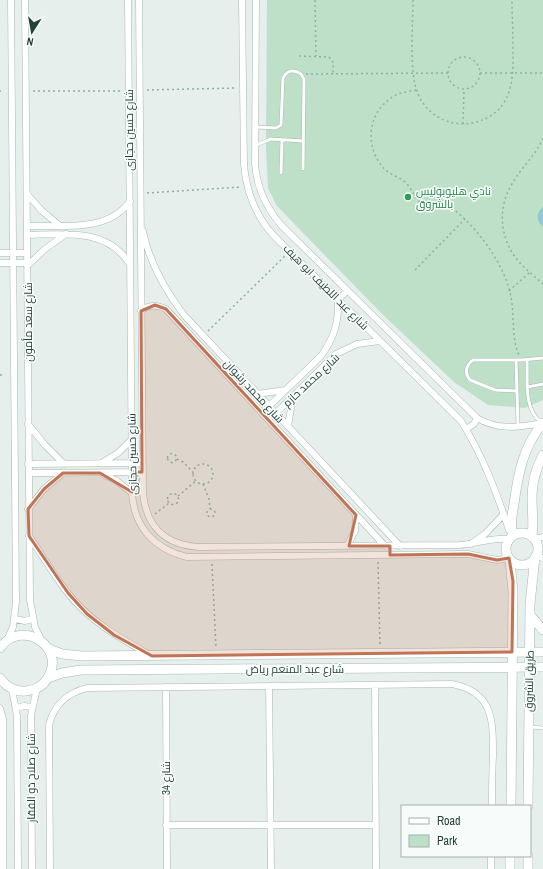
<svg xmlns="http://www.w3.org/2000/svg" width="543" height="869" font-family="'Archivo Narrow',Cairo,sans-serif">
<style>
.green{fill:#bfe0c8}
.water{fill:#8ec9d4}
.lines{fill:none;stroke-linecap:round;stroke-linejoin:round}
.lane-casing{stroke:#a8b8b2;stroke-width:4}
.street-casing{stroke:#a8b8b2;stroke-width:7}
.secondary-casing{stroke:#a4bbb3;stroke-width:10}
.path{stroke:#86b3a5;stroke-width:1.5;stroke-dasharray:2 3;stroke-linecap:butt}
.lane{stroke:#fff;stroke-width:3}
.street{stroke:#fff;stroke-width:6}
.secondary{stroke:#fff;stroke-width:9}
.marked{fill:#c07456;fill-opacity:0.2;stroke:#c07456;stroke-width:3;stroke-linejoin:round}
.leisure-dot{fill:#2e9e5b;stroke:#f7fbf9;stroke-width:1.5}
.labels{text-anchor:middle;stroke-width:3;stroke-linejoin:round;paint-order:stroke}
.street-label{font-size:11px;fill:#24423a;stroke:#f7fbf9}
.leisure-label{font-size:11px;fill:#27864d;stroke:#f7fbf9;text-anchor:start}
</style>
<rect width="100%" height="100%" fill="#e6efeb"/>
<path class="green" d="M267,0h276v400l-18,8 -37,-3 -34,-23 -73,-69 -104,-107 -9,-18 -2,-40z"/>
<path class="water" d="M543,207v20c-7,-6 -7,-14 0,-20z"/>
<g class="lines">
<g class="lane-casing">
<path id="lane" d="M255,127l21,1 5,-3 2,-47c4,-8 11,-9 18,-4l3,5 -1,90
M256,145l15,-6 32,2
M281,173l1,-33
M516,360l2,66
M527,360c1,19 -4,49 14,62
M528,387l15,-3
M517,391l-22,-1 -25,-10c-6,-7 -4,-15 3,-20h49l21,-2
M531,727l12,1"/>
</g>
<g class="street-casing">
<path id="street" d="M25,0l5,600 5,27 7,14
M128,0l4,493c2,34 22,56 55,64l281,-3 29,6 12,-2
M139,0l4,493c3,33 22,52 56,54l260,-2c17,-1 34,-8 50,-6
M242,0l2,164c2,28 11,51 30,72l187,185c22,35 35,70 48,109
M256,0l-1,164c2,24 11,44 27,62l195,192c22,13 42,9 66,5
M27,194l15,17 17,14
M27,226c34,-1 81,7 103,-25
M143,231c6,31 22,59 41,84l216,231
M27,235c36,-1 80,-7 102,28
M0,253h27
M0,263h27
M27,266l18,-17 21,-15
M141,311c8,-7 15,-6 25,-2l219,237
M257,394l29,-4
M266,409l55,-53c13,-18 18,-34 17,-56l9,-9
M273,416l63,-62 21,-10 23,-3
M28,424l17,21 19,19
M288,426l5,-29
M466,429l8,-5 3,-6
M103,462l15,-9 13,-13
M28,464l114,-1
M29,473l113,-1
M103,474l14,7 15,12
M28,509l16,-20 19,-16
M29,536c13,19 24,38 38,56 22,29 53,46 83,63
M534,539l9,-2
M471,544l14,-10 19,-20
M347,546l8,-15 1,-16
M536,556l7,2
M15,619l10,2 7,-2
M7,640l6,-13 3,-25 -5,-602
M375,685l1,184
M269,686l2,183
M166,687l1,182
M12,689l5,27 1,153
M0,708l3,11v150
M17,708l7,-2 8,1
M166,825h210
M32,869l-1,-154 6,-27
M50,869l-1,-144c5,-20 19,-33 39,-37l364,-4c42,8 41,37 41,72 -1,17 -1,33 -1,50
M491,869v-13"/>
</g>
<g class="secondary-casing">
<path id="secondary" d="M506 549a16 16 0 1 1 32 0a16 16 0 1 1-32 0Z
M513,535c-3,-10 -1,-20 1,-31 4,-30 9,-57 29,-81
M532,537c2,-14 0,-25 0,-39 0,-14 4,-30 11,-43
M510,560l3,32 -2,214
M530,615l13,15
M0,648c22,-31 68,0 47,31 -4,7 -12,11 -21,12 -10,1 -20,-4 -26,-13
M49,649l13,5 20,2 461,-4
M48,678l14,-5 19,-3 462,-3
M528,806l2,-202 5,-47
M510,869v-13
M528,869v-13"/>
</g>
<path class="path" d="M315,0l1,56
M413,0c0,23 -4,71 4,91 5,16 20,29 37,32 12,2 23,0 33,-5 28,-15 26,-45 26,-72 0,-16 -1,-31 -1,-46
M299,56l30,1 4,5v11
M448 73a16 16 0 1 1 32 0a16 16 0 1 1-32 0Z
M480,73h63
M306,74l142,-1
M147,90l90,-2
M416,90c-5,1 -12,2 -18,4 -28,13 -35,47 -17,71 6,9 17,11 24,17 7,6 8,14 15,20 10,6 23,-1 32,6 14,11 27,25 37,40 11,16 21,36 23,56 2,16 0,36 7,51
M0,91h1
M33,91h90
M463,124l1,-35
M543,138c-8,19 -22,29 -31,46 -13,21 -13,48 1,70 7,11 20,21 30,30
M147,193l94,-6
M415,270l50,-51
M509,291l21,-19
M208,331l78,-76
M0,375h4
M167.5 458a4.5 4.5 0 1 1 9 0a4.5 4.5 0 1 1-9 0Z
M177,459l6,3 10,10
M193 474a10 10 0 1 1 20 0a10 10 0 1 1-20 0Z
M203,484l6,15 1,10
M167.5 499a5.5 5.5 0 1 1 11 0a5.5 5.5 0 1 1-11 0Z
M178,496l18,-15
M207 513a4 4 0 1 1 8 0a4 4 0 1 1-8 0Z
M155,514l14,-11
M378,562l2,84
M212,564l4,84"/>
<use href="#lane" class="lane"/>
<use href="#street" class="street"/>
<use href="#secondary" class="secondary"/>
</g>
<path class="marked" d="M155,305l11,4 190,206 -7,31h41v9l78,-1 29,6 12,-2 4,23 -1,71 -360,4 -38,-21 -27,-21 -19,-21 -39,-57 -1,-27 16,-20 19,-16h37l32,19v-20h10l-1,-161z"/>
<circle class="leisure-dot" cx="408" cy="197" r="4"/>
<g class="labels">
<g class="street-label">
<text transform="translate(129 130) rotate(-90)" y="4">شارع حسين حجازى</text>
<text transform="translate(326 287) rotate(45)" y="4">شارع عبد اللطيف ابو هيف</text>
<text transform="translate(28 322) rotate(-90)" y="4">شارع سعد مأمون</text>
<text transform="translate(311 380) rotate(-43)" y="4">شارع محمد حازم</text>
<text transform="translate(254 391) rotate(47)" y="4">شارع محمد رشوان</text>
<text transform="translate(132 454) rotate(-91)" y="4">شارع حسين حجازى</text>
<text x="295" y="673">شارع عبد المنعم رياض</text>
<text transform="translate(529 681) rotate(-89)" y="4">طريق الشروق</text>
<text transform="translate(31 778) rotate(-90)" y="4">شارع صلاح ذو الفقار</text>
<text transform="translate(166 778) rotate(-90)" y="4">شارع 34</text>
</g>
<g class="leisure-label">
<text x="416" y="195">نادي هليوبوليس<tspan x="416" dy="13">بالشروق</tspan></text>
</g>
</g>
<rect x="401" y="805" width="130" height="52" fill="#f7fbf9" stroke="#a3b1ad"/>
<rect x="409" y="818" width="20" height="6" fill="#ffffff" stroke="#a3b1ad"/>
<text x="437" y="825" font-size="12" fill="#24423a">Road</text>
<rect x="409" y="835" width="20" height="12" fill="#bfe0c8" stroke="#a3b1ad"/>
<text x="437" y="845" font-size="12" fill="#24423a">Park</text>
<g transform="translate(32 32) rotate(191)" stroke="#f7fbf9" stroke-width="3" paint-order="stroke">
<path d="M0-3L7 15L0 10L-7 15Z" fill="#24423a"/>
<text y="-6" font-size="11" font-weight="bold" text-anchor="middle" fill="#24423a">N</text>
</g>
</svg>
